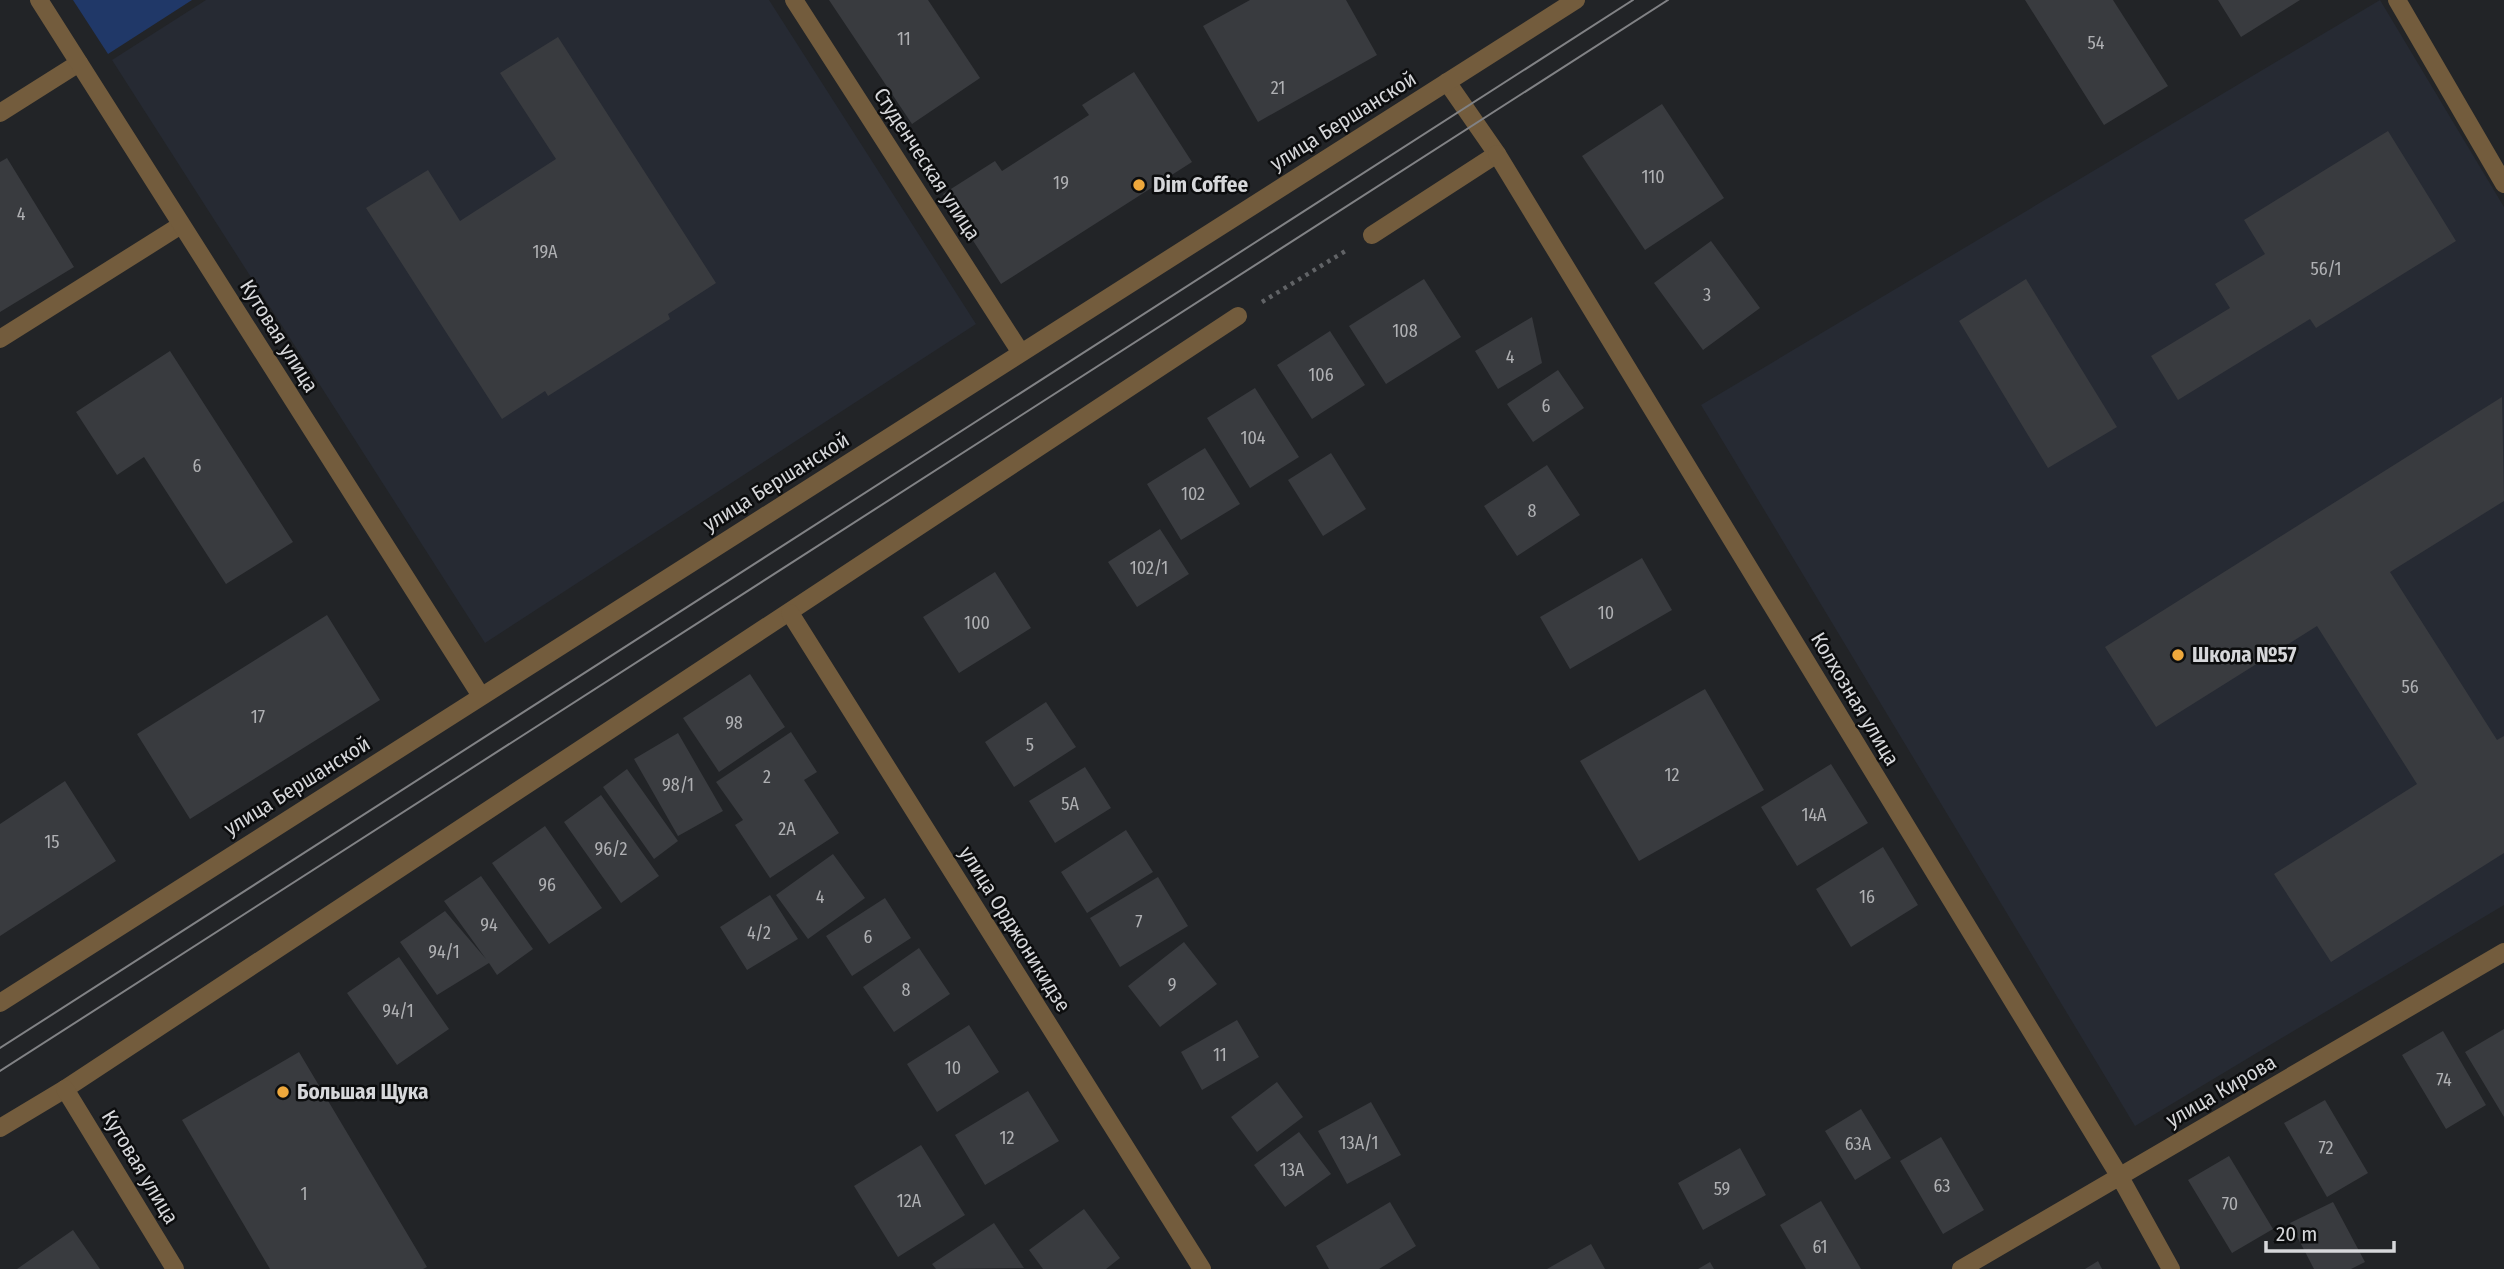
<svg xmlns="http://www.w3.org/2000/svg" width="2504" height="1269" font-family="'Fira Sans Condensed',sans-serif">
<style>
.built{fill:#262a33}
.green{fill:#203868}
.building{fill:#393b3f}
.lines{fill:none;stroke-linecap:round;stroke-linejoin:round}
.path{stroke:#616366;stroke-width:4.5;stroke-dasharray:3.5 5;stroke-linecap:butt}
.lane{stroke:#735c3d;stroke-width:18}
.street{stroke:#735c3d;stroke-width:18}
.tram{stroke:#818285;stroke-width:2}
.poi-dot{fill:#eea83c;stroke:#0c0d0e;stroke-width:2.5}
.labels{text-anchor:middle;stroke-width:5;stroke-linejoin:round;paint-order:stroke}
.number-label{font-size:18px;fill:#afb0b3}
.street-label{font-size:21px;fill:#d6d7da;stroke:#0c0d0e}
.poi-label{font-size:21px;font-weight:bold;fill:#d6d7da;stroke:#0c0d0e;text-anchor:start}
</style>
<rect width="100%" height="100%" fill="#222427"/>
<path class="built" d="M206,0h563l207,324 -491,319 -373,-583z
M2380,0l124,207v698l-369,221 -434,-721z"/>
<path class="green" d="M73,0h119l-84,54z"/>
<path class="building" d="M829,0h99l52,78 -68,46z
M1250,0h96l31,55 -119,67 -55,-96z
M2025,0h88l55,86 -64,39z
M2218,0h82l-59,37z
M558,37l158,246 -48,31 2,5 -122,77 -3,-5 -43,28 -136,-211 62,-38 32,51 96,-62 -56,-86z
M1134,72l58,90 -191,122 -58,-90 52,-33 7,10 87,-56 -7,-10z
M1662,104l62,94 -79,52 -63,-94z
M2388,131l68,110 -140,87 -6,-9 -132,81 -27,-44 79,-48 -15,-24 50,-30 -21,-34z
M7,158l67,109 -74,45v-150z
M1711,241l49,67 -57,42 -49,-67z
M1424,279l37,58 -75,47 -37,-58z
M2026,279l91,148 -69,41 -89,-147z
M1532,317l10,46 -44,26 -23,-38z
M1330,331l35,54 -53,34 -35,-54z
M170,351l123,191 -67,42 -82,-127 -27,18 -41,-63z
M1558,370l26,38 -51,34 -26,-38z
M1255,388l44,69 -49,31 -43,-70z
M2502,397l2,104 -114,71 107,168 7,-4v117l-173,109 -57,-88 143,-90 -100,-158 -161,101 -51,-80z
M1205,448l35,56 -59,36 -34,-56z
M1331,453l35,56 -43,27 -35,-56z
M1547,465l33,50 -63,41 -33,-50z
M1160,529l29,45 -52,33 -29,-45z
M1642,558l30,52 -102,59 -30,-52z
M995,572l36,56 -72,45 -36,-56z
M327,615l53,85 -190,119 -53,-85z
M750,674l35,53 -66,45 -36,-54z
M1705,689l59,101 -125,71 -59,-100z
M1046,702l30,45 -62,40 -29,-45z
M791,732l26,40 -13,8 35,53 -69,45 -35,-53 8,-5 -27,-38z
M678,733l45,78 -45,25 -44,-77z
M1831,764l37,59 -71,43 -36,-59z
M1085,767l26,41 -56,35 -26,-42z
M627,769l51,72 -24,18 -51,-72z
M65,781l51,80 -116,75v-112z
M601,795l58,81 -38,27 -57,-81z
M545,826l57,82 -53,36 -57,-81z
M1126,830l27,42 -66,41 -26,-41z
M1883,847l35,58 -67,42 -35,-58z
M833,854l32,44 -57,41 -32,-44z
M481,876l52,73 -36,26 -8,-12 -52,32 -37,-53 45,-31 41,48 -42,-58z
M1158,877l30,49 -68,41 -30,-49z
M770,895l28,44 -51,31 -27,-43z
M885,898l26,40 -59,38 -26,-40z
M1184,942l33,42 -57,43 -32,-41z
M919,948l31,46 -56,38 -31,-45z
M399,957l50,72 -52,36 -50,-72z
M1237,1020l22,37 -57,33 -21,-38z
M969,1025l30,47 -62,40 -30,-48z
M2504,1029v88l-39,-65z
M2443,1031l43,74 -40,24 -44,-74z
M299,1052l128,215 -4,2h-153l-88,-149z
M1277,1082l26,35 -46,35 -26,-35z
M1028,1091l31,50 -74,44 -30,-50z
M2325,1100l43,73 -41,24 -43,-74z
M1371,1102l30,53 -54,29 -29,-53z
M1861,1109l30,49 -36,22 -30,-49z
M1299,1132l32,42 -46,33 -31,-42z
M1941,1137l43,73 -41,24 -43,-73z
M921,1145l44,70 -67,42 -44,-71z
M1740,1148l26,47 -63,35 -25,-47z
M2229,1156l44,73 -41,24 -44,-73z
M1821,1201l40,68h-55l-26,-44z
M1390,1202l26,44 -37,23h-50l-13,-23z
M2333,1202l32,60 -14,7h-37l-24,-46z
M1084,1209l36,49 -14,11h-63l-14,-19z
M994,1223l30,45 -88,1 -4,-5z
M73,1230l27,39h-83z
M1591,1244l14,25h-58z
M2098,1261l4,8h-17z
M1710,1262l4,7h-16z"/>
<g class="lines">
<path class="path" d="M1262,302l85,-52"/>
<path class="lane" d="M0,113l79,-50
M1372,235l125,-81 -50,-72
M0,339l181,-114
M0,1128l65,-39 1173,-773"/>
<path class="street" d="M39,0l442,696
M794,0l227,353
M2397,0l107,184
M1497,154l623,1023 51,92
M790,613l412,656
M0,1003l1576,-1003
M65,1089l110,180
M1961,1269l543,-317"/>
<path class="tram" d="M0,1048l1633,-1048
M0,1071l1668,-1071"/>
</g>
<g class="poi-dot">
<circle cx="1139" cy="185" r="7"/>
<circle cx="2178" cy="655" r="7"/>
<circle cx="283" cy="1092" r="7"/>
</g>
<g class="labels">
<g class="number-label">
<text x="904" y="45">11</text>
<text x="2096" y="49">54</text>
<text x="1278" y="94">21</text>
<text x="1653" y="183">110</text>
<text x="1061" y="189">19</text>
<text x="21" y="220">4</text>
<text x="545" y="258">19А</text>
<text x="2326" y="275">56/1</text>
<text x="1707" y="301">3</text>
<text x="1405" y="337">108</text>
<text x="1510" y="363">4</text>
<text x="1321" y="381">106</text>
<text x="1546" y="412">6</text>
<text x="1253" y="444">104</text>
<text x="197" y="472">6</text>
<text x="1193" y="500">102</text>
<text x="1532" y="517">8</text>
<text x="1149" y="574">102/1</text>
<text x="1606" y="619">10</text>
<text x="977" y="629">100</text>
<text x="2410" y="693">56</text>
<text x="258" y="723">17</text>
<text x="734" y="729">98</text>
<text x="1030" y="751">5</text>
<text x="1672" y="781">12</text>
<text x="767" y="783">2</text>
<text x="678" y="791">98/1</text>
<text x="1070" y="810">5А</text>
<text x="1814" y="821">14А</text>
<text x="787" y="835">2А</text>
<text x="52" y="848">15</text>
<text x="611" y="855">96/2</text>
<text x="547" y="891">96</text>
<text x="820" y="903">4</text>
<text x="1867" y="903">16</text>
<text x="1139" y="928">7</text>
<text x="489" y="931">94</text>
<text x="759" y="939">4/2</text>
<text x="868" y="943">6</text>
<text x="444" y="958">94/1</text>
<text x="1172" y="991">9</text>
<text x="906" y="996">8</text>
<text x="398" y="1017">94/1</text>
<text x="1220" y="1061">11</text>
<text x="953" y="1074">10</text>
<text x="2444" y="1086">74</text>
<text x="1007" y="1144">12</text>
<text x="1359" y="1149">13А/1</text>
<text x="1858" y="1150">63А</text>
<text x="2326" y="1154">72</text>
<text x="1292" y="1176">13А</text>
<text x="1942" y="1192">63</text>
<text x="1722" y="1195">59</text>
<text x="304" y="1200">1</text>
<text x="909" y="1207">12А</text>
<text x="2230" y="1210">70</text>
<text x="1820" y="1253">61</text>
</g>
<g class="street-label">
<text transform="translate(1343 121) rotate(-32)" y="7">улица Бершанской</text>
<text transform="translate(927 164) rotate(57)" y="7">Студенческая улица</text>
<text transform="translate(279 336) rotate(58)" y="7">Кутовая улица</text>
<text transform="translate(776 482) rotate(-32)" y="7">улица Бершанской</text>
<text transform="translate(1855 699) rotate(59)" y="7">Колхозная улица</text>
<text transform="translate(297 786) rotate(-32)" y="7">улица Бершанской</text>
<text transform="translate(1015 929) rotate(58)" y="7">улица Орджоникидзе</text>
<text transform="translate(2221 1091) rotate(-30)" y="7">улица Кирова</text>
<text transform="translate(140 1167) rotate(59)" y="7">Кутовая улица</text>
</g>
<g class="poi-label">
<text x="1153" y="192">Dim Coffee</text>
<text x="2192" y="662">Школа №57</text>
<text x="297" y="1099">Большая Щука</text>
</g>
</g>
<path d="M2266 1241v10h128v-10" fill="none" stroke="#d6d7da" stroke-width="3.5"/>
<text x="2276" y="1241" font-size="21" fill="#d6d7da" stroke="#0c0d0e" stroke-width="5" paint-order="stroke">20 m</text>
</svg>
